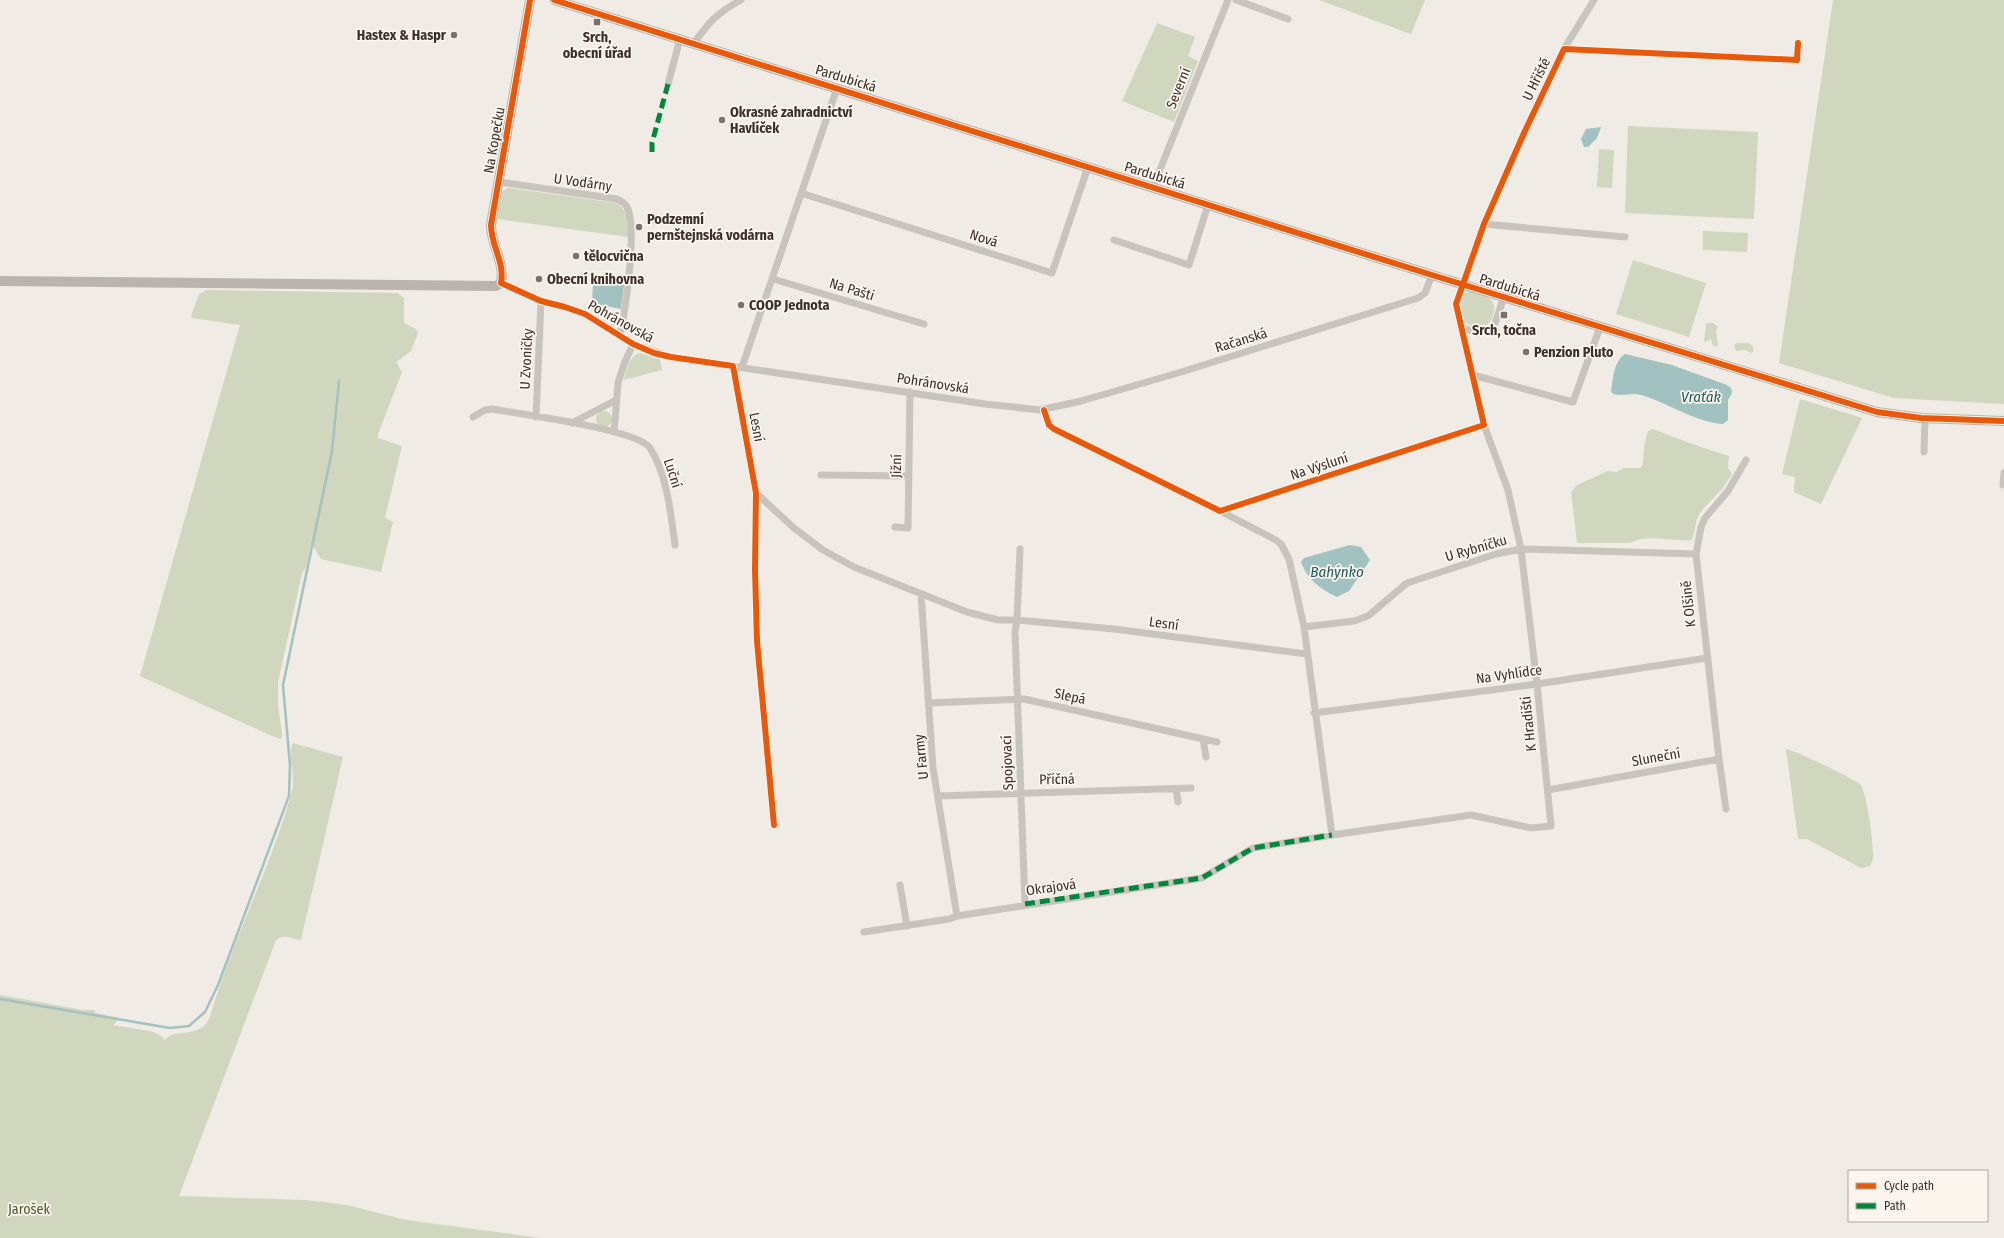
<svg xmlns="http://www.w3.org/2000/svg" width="2004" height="1238" font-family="'Fira Sans Condensed',sans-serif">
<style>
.green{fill:#d1d6bf}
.water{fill:#a1c2c1}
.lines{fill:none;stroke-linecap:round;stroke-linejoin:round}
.stream{stroke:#a1c2c1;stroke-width:2.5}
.street{stroke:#c9c3be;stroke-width:7}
.secondary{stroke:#bab3ae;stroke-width:10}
.quiet{stroke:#00873e;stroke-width:5;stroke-dasharray:10 5;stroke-linecap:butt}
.cycleway-casing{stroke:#fbf5ee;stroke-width:8}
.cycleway{stroke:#e8590c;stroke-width:6}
.poi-dot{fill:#7a716c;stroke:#fbf5ee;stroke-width:1.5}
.labels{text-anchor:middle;stroke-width:3.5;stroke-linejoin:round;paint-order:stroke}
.poi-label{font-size:14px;font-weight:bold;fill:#3b302b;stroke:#fbf5ee;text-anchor:start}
.street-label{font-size:14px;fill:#3b302b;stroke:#fbf5ee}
.park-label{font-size:14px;fill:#4a5a2e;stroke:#fbf5ee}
.water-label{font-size:15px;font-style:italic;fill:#1f5a5e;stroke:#fbf5ee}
</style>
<rect width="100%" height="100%" fill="#f0ebe5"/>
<path class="green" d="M1319,0h106l-14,34z
M1833,0h171v404l-110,-6 -115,-35z
M1157,23l38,14 -7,19 10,5 -24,61 -52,-21z
M1628,126l130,6 -4,87 -129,-6z
M1599,149l15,1 -2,38 -15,-1z
M509,188l107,15c13,7 12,21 12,34l-131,-18 5,-28z
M1703,231l45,2 -1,19 -44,-2z
M1633,260l73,23 -17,54 -73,-23z
M206,290l192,3 6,5v25l12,6 2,4 -7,18 -15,11 6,10 -24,62v4l24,8 -17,72 8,4 -12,50 -60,-13 -10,-16 -5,24 -4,6 -24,109v23l4,29 -1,5 -9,-3 -132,-60 100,-351 -48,-7 -1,-2 8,-22z
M1469,291c13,4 30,6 24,24 -2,6 -4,9 -10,12h-11l-7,-5 -4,-13 3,-15z
M1706,323h7l5,4 -2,3 2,16h-5l-2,-7 -7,3z
M1737,343h11l5,3v6l-2,1 -5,-3 -10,1 -2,-6z
M640,353l20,7 2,10 -38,10c2,-10 5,-24 16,-27z
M1800,399l62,19 -41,86 -27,-12 1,-15 -13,-3z
M596 419a8 8 0 1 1 16 0a8 8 0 1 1-16 0Z
M1653,429l42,16 34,11 -1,12 4,6 -10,15 -20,21 -5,9 -5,21c-20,2 -44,-7 -62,3h-53l-6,-51 6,-7 31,-14 8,1 8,-4h16l3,-3 1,-19 4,-15z
M293,743l50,14 -42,183c-8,-1 -18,-7 -25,0l-97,256 127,4 41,5 59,15 135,18h-541v-243l83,15h12v3l25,5 -7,7 41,7 9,5 1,4c9,-15 36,0 46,-24 22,-77 61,-149 82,-226 4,-14 -5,-36 1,-48z
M1786,749c6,0 71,31 75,36 6,10 13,61 12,73 0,3 -2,6 -3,8l-9,2 -54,-29h-9z"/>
<path class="water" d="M1601,127l-4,11 -9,9h-4l-3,-8 5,-10z
M593,284l31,1 -3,24 -29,-6z
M1625,354l47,11 55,20 4,3 1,5 -4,7v20l-5,4c-29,-2 -54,-21 -82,-29 -9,-3 -18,2 -28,-1l-2,-3c2,-13 3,-30 14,-37z
M1350,545l11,2 9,13 -21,31 -12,6c-18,-9 -29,-17 -36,-35l3,-4z"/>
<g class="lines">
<path class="stream" d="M0,999l170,29 19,-2 16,-14 13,-27 71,-189 1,-31 -7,-80 49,-234 7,-70"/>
<path class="street" d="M1236,0l52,19
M694,43c16,-22 23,-30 47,-43
M1564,49l30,-49
M668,84l12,-45
M499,182l118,17c4,2 8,4 10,8 11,21 -2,104 -7,129
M1153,187l75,-187
M801,193l251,80 36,-106
M1484,224l141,13
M1114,240l75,25 19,-60
M773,279l151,45
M501,283l40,18 37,10 23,12 32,21 38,13 314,47 55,6 41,-9 97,-28 240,-75 7,-5 7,-18
M1461,327l16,6 12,-2 6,-8 9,-26
M733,366l23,127 38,35 29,22 31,17 113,45 31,8h19l-2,12 10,272
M742,367l95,-279
M1473,375l100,27 27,-75
M1044,410l5,15 5,4 166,82 264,-86 -28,-121 28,-80 40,-91 40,-84 233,11 1,-17
M473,417l12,-7 7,-1c27,5 145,20 158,39 17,26 21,67 25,97
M536,417l5,-116
M572,423l44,-23
M614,432l4,-49 6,-19 9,-20
M1924,452l1,-34
M821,475l88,1
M2003,485l1,-12
M1220,511l56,29 5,4 8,15 15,68 28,208
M895,527l13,1 2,-136
M1020,549l-3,71 97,9 193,25
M921,594l12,174 24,148
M1304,627l50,-6 14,-5 39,-33 89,-29 25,-5 175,5
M929,703l95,-4 193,43
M1314,713l223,-29 170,-26
M1203,739l3,18
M1719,759l-23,-205 5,-27 4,-9 23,-27 18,-31
M1176,789l2,13
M1548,790l171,-31 7,50
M938,796l253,-8
M900,885l7,41
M864,932l85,-13 8,-3 245,-38 51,-30 79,-13 139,-20 60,13 20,-2 -14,-142 -16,-135 -13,-59 -24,-65"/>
<path class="secondary" d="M554,0l878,275 445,137 44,6 83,3
M0,281l496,5 5,-3c4,-21 -10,-37 -10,-58l39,-225"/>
<path class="quiet" d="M652,152v-9l16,-59
M1025,904l177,-26 51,-30 79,-13"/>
<g class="cycleway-casing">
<path id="cycleway" d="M530,0l-39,225c0,21 14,37 10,58l40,18 24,6 20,7 48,30 21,9 17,4 62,9 23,127 -1,77 2,71 17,184
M554,0l878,275 445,137 44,6 83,3
M1044,410l5,15 5,4 166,82 264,-86 -28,-121 28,-80 40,-91 40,-84 233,11 1,-17"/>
</g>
<use href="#cycleway" class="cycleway"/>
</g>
<g class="poi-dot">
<rect x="593" y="18" width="8" height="8" rx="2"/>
<circle cx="454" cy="35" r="4"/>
<circle cx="722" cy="120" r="4"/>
<circle cx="639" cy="227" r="4"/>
<circle cx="576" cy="256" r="4"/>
<circle cx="539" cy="279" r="4"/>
<circle cx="741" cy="305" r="4"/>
<rect x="1500" y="311" width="8" height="8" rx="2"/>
<circle cx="1526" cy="352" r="4"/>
</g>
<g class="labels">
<g class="poi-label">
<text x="446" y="40" text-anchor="end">Hastex &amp; Haspr</text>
<text x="597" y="42" text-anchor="middle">Srch,<tspan x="597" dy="16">obecní úřad</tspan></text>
<text x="730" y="117">Okrasné zahradnictví<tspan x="730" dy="16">Havlíček</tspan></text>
<text x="647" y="224">Podzemní<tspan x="647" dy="16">pernštejnská vodárna</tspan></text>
<text x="584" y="261">tělocvična</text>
<text x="547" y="284">Obecní knihovna</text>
<text x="749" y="310">COOP Jednota</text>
<text x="1504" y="335" text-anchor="middle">Srch, točna</text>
<text x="1534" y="357">Penzion Pluto</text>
</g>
<g class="street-label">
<text transform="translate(846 78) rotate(17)" y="5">Pardubická</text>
<text transform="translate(1536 79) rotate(-64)" y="5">U Hřiště</text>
<text transform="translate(1178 88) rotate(-68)" y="5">Severní</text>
<text transform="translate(494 140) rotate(-80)" y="5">Na Kopečku</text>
<text transform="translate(1155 175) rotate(17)" y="5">Pardubická</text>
<text transform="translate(583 182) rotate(8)" y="5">U Vodárny</text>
<text transform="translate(984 238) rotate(18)" y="5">Nová</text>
<text transform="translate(1510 287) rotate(17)" y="5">Pardubická</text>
<text transform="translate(852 289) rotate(17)" y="5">Na Pašti</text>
<text transform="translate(621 321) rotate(29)" y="5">Pohránovská</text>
<text transform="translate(1241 340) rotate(-17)" y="5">Račanská</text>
<text transform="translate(526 359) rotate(-87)" y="5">U Zvoničky</text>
<text transform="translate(933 383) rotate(9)" y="5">Pohránovská</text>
<text transform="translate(757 427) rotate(79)" y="5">Lesní</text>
<text transform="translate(896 466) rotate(-89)" y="5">Jižní</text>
<text transform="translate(1319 466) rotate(-18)" y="5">Na Výsluní</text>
<text transform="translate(673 473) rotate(72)" y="5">Luční</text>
<text transform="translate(1476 548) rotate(-16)" y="5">U Rybníčku</text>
<text transform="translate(1688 604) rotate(-96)" y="5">K Olšině</text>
<text transform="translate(1164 623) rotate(8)" y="5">Lesní</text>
<text transform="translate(1509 674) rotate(-8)" y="5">Na Vyhlídce</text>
<text transform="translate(1070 696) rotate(12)" y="5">Slepá</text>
<text transform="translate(1528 724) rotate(-96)" y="5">K Hradišti</text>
<text transform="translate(921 757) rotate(-96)" y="5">U Farmy</text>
<text transform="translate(1656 757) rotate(-10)" y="5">Sluneční</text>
<text transform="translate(1007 763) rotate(-92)" y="5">Spojovací</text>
<text transform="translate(1057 779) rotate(-1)" y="5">Příčná</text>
<text transform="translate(1051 887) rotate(-8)" y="5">Okrajová</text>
</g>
<g class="park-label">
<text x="29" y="1214">Jarošek</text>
</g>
<g class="water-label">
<text x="1701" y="402">Vraťák</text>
<text x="1337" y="577">Bahýnko</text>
</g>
</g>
<rect x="1848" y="1170" width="140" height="52" fill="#fbf5ee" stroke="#aea6a0"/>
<rect x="1856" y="1183" width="20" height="6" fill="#e8590c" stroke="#aea6a0"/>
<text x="1884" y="1190" font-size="12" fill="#3b302b">Cycle path</text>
<rect x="1856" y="1203" width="20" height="6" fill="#00873e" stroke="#aea6a0"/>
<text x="1884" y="1210" font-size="12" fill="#3b302b">Path</text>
</svg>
